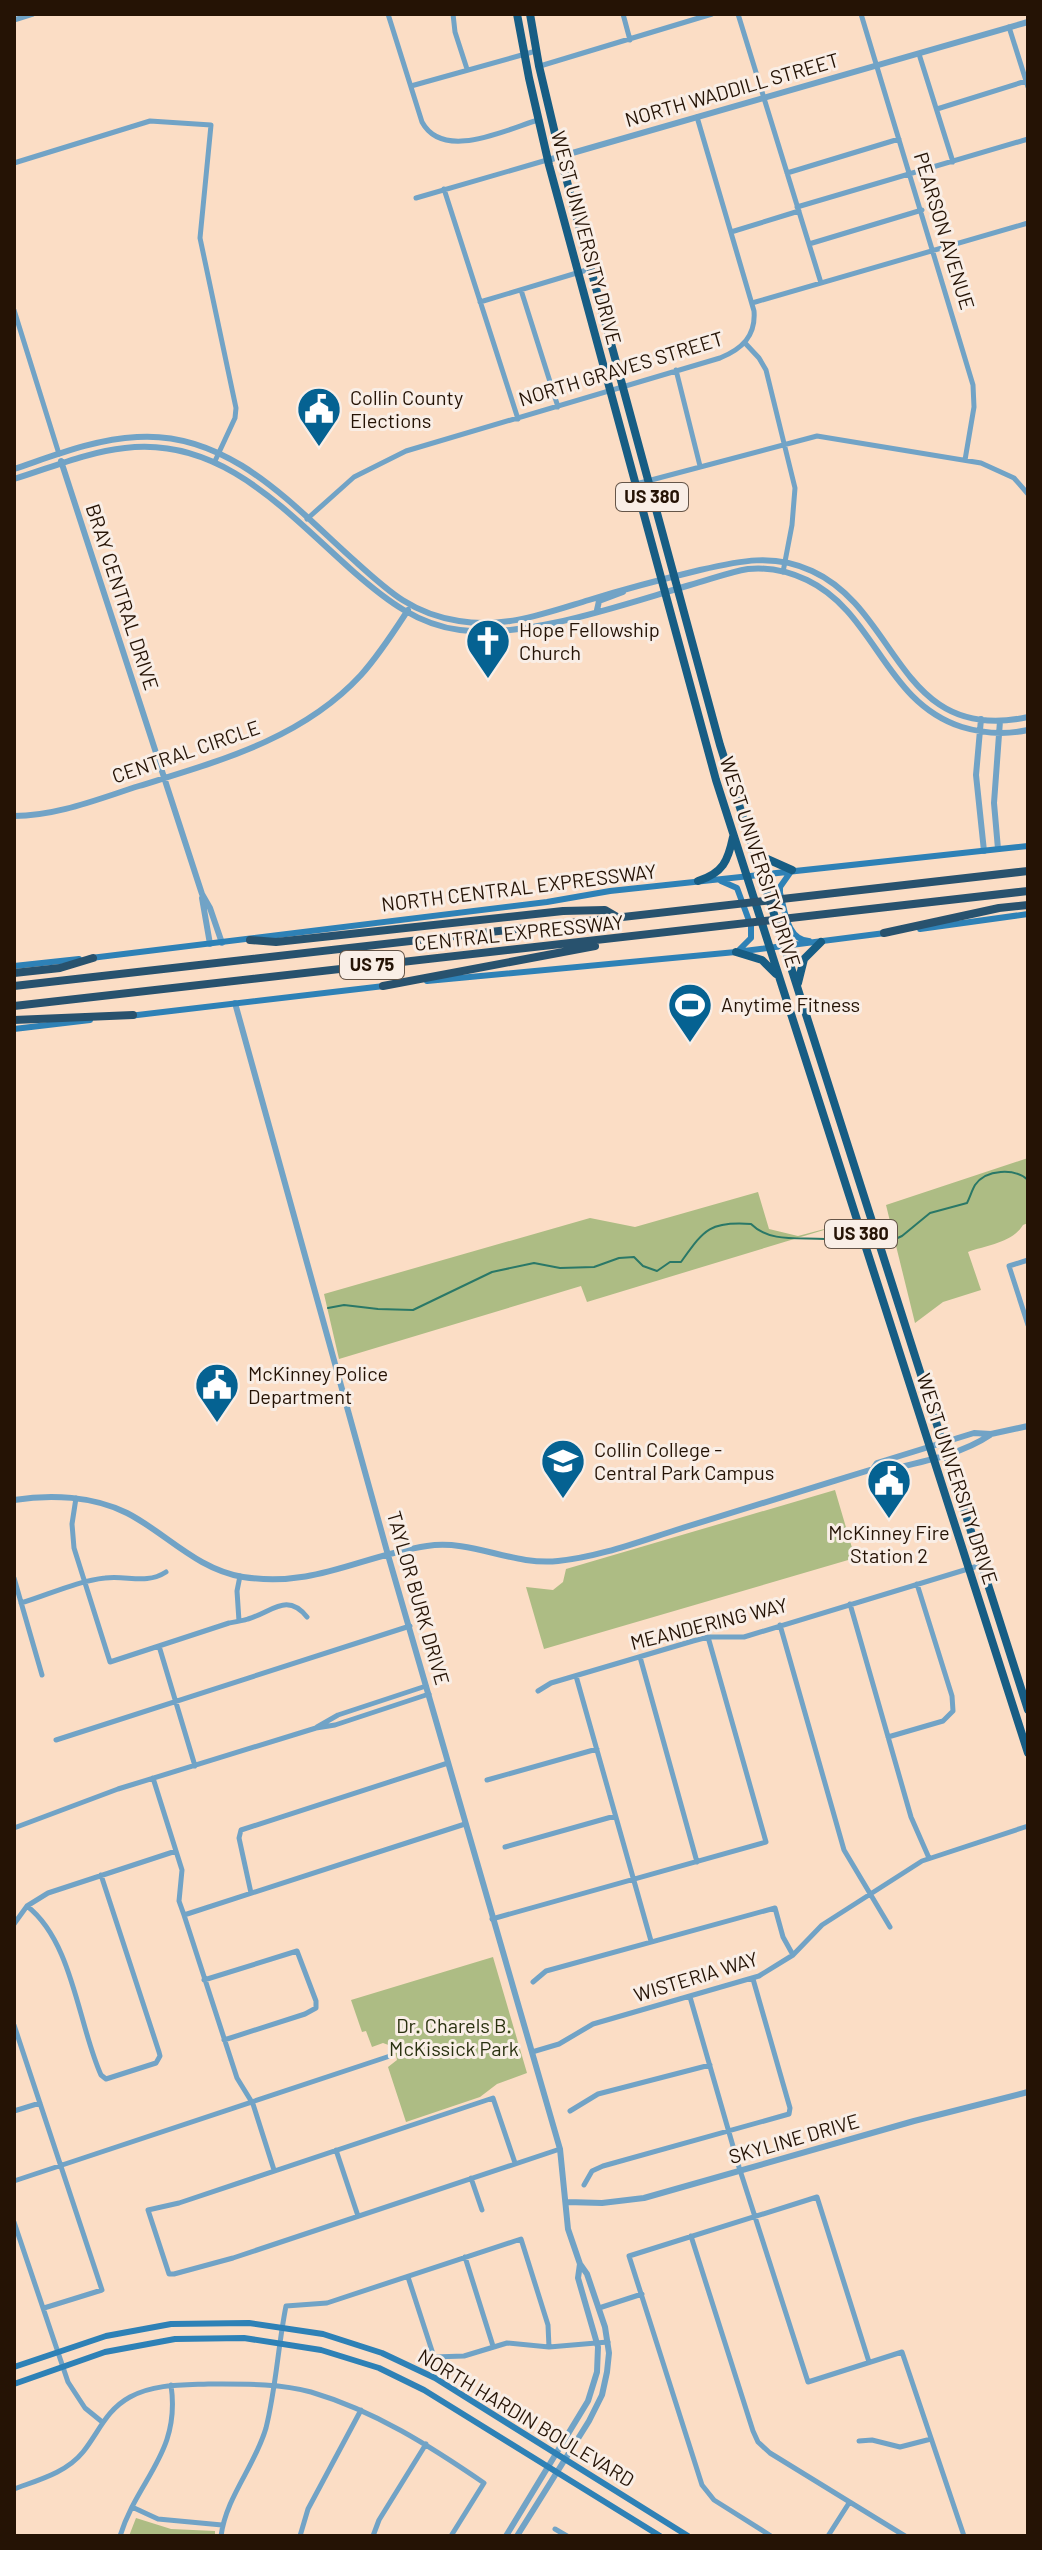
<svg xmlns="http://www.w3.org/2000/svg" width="1042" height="2550" font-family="Barlow,sans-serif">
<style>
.green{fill:#adbc84}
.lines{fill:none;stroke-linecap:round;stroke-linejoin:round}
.stream{stroke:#2a7867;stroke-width:2}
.minor{stroke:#71a3c6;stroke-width:5}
.tertiary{stroke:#71a3c6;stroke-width:6}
.secondary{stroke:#2e81b6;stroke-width:6}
.trunk{stroke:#175d84;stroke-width:8}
.motorway{stroke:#28526e;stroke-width:8}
.labels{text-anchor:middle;stroke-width:6;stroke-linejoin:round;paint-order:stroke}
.shield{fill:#f9eee6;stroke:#655548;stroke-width:2}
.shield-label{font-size:18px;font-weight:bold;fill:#251305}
.street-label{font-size:20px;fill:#251305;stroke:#f9eee6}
.poi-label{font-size:20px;fill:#251305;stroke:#f9eee6;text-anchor:start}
.park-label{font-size:20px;fill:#29310f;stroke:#f9eee6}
</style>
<rect width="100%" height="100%" fill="#fbddc5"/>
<path class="green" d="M1028,1158v65l-5,2c-11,18 -36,20 -55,27l13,38 -38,12 -28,21 -29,-118z
M758,1192l11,37 29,7 49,-13 -260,79 -6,-16 -242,73 -15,-65 266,-76 45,9z
M835,1490l20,68 -311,91 -18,-62 27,3 10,-8 3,-13z
M493,1957l34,116 -30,11 -17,13 -74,25 -18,-55 9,-7 -3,-13 -11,-4 -11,4 -6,-16 -4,1 -11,-32z
M136,2518l35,11 44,2v5h-86z"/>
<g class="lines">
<path class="stream" d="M891,1241l11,-5 28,-23 37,-10c3,-6 5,-13 8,-18 11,-16 40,-17 53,-5
M328,1308l16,-3 34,4 35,1 79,-38 42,-9 26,5 34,-1 25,-9 15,-1 9,9 14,5 13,-9h11c23,-32 28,-41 70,-38 19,19 49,13 74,15 10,1 20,5 31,6"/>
<path class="minor" d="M388,14l34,108c21,39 83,8 116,-2
M453,14l2,18 12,37
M623,14l7,26
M738,14l83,269
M861,14l112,371 1,22 -9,53
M14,20l19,-6
M1009,27l19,60
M919,54l34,108
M540,66l172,-52
M411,86l125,-35
M937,109l89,-28
M14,163l136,-42 61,4 -11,113 36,170 -1,10 -20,43
M787,173l112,-34
M444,189l74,230
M416,198l131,-38
M797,207l231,-68
M731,232l68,-21
M809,244l113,-34
M521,290l37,117
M480,302l110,-33
M752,303l276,-80
M14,310l45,144
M745,343l14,15 7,12 29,118 -3,37 -9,47
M676,370l24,96
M636,484l181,-48 164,27 33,15 14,16
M307,519l47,-42 52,-26 314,-93c22,-9 36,-22 34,-47l-57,-194
M1028,1260l-19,6 19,59
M76,1498l-4,26 2,24 36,114 119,-39c6,-1 13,-2 19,-4 24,-7 39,-27 59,-2
M14,1578l28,97
M21,1603c27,-8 56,-22 84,-25 22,-3 41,7 61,-6
M850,1604l61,213 18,41
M239,1621l-2,-30 3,-15
M780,1625l64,225 46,77
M159,1646l36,120
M640,1657l57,205
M576,1676l75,265
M538,1691l13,-8 142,-42 15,-4h36l237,-72
M317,1727l21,-12 88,-29
M888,1737l55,-16 10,-10 -1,-15 -35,-112
M56,1740l354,-114
M153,1778l29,92 -3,31 5,14 53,163 16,26 21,66
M487,1780l110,-31
M14,1828l104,-39 198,-61 19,-3 94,-31
M505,1847l110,-31
M251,1893l-12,-55 2,-8 207,-67
M27,1906c46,36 51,118 74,169l5,4 50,-16 4,-7 -1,-4 -58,-177
M184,1915l281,-91
M492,1919l274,-77 -58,-205
M14,1924l13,-18 21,-13 128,-42
M204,1980l93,-29 19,50v7l-11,6 -81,26
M533,1982l13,-11 229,-63 8,29 10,18
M690,1997l49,170 69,215 94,-30 62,184
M14,2025l88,265 -58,18
M532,2052l27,-8 34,-20 166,-48 34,-21 29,-30 100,-64 106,-35
M14,2111l26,-8
M570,2111l28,-17 112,-29
M336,2150l22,66
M515,2163l-22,-65 -314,105 -31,7 21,64h5l59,-16 327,-109
M471,2178l11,32
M14,2181l376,-125
M584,2185l8,-14 11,-5 186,-52 1,-6 -37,-129
M14,2222l54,160 17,26 16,13
M691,2236l62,195 5,11 12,11 135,83
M465,2257l28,89
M408,2277l26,80 30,-1 43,-13 42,4 59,-5
M599,2308l43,-14
M859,2441l13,-1 28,7 31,-8
M14,2489c24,-9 52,-16 69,-37 16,-20 23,-42 47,-55 24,-13 52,-12 78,-13 34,0 71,-1 103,8 64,19 119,54 173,91l-33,53
M132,2507l26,12 64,6
M555,2529l12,7
M120,2536c18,-58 61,-83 51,-151
M221,2536c5,-39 34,-70 45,-108 10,-40 12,-82 20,-122l41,-3 194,-64 27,86 1,22
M300,2536l8,-27 53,-99
M373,2536l6,-16 47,-76
M771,2536l-57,-36 -12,-15 -73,-229 188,-59 52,165
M828,2536l21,-33"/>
<path class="tertiary" d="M548,160l480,-138
M61,461l141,433 8,14 12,35
M14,469c39,-13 81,-30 123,-32 93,-6 156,69 219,125 33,30 57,52 103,59 45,8 87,-8 130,-21 36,-11 74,-21 111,-30 39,-9 74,-17 112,1 88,40 86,174 216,146
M14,479c36,-11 73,-27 111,-31 98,-12 163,66 230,125 31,27 63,52 105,57 67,9 164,-26 230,-45 19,-5 39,-13 58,-16 20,-2 42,3 59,11 69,33 77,122 155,147 23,7 43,8 66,3
M597,610l2,-9 24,-9
M981,719l-5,56 8,76
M14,816c43,0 84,-17 125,-30 80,-25 163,-47 222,-111 18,-20 32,-42 47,-65
M998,849l-4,-46 6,-82
M202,898l8,46
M235,1003l153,552 172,594 8,80 12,35 7,10 18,53 4,26 -2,19 -5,23 -13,26 -72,115
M873,1469l6,3c36,-9 80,-16 111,-37
M14,1500c37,-6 79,-4 113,13 39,20 69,56 116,64 73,11 116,-21 184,-31 45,-7 86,20 131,15 40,-4 80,-19 118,-31 65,-20 131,-41 197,-61l4,-6 97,-30 17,1 37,-8
M567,2202l35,1 42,-5 270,-77 114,-29
M506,2536l82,-135 9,-29 1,-25 -20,-69 2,-14"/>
<path class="secondary" d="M792,870l-12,17v6c5,18 7,47 29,48
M721,881l16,7 14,38v12l-12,12
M920,929l108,-15
M91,958l456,-56 63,-11 418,-45
M14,966l65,-7
M427,981l309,-29 149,-19
M129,1016l255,-30
M14,1029l76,-9
M14,2367l92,-31 65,-12 78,-1 74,11 59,19 53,25 253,158
M14,2384l91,-32 70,-13 69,-1 77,12 58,18 45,22 236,146"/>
<path class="trunk" d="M517,14l12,64 20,87 167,615 312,973
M530,14l9,52 23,97 158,582 308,965
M753,845l12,13 27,12
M698,881c25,-8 30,-20 35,-44
M736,952l26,8 14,14
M798,983l6,-24 17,-17"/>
<path class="motorway" d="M884,933l115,-25 29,-3
M250,940l26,2 287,-31 42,-1 12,7
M14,973l46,-5 33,-10
M14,986l1014,-115
M383,986l212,-40
M14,1006l1014,-115
M14,1020l119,-5"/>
</g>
<defs>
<g id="civic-pin" transform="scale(2.3)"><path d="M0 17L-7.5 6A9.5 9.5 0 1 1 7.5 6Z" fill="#056292" stroke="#f9eee6"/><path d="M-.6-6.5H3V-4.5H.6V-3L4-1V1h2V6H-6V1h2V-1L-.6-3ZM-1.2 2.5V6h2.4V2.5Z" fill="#fff"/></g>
<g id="church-pin" transform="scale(2.3)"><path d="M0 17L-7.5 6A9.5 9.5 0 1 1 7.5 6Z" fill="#056292" stroke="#f9eee6"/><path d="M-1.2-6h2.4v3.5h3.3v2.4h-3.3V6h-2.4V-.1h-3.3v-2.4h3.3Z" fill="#fff"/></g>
<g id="stadium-pin" transform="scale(2.3)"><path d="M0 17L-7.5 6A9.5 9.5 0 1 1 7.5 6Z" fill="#056292" stroke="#f9eee6"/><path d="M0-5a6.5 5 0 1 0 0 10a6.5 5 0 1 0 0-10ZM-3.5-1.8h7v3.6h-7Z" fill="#fff"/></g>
<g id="university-pin" transform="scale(2.3)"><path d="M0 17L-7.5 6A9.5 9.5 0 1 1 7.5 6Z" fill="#056292" stroke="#f9eee6"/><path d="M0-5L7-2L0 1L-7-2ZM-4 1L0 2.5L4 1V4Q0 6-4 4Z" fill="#fff"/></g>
</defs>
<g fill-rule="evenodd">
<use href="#civic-pin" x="319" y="409"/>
<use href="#church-pin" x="488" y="641"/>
<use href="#stadium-pin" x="690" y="1005"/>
<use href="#civic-pin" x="217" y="1385"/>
<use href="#university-pin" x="563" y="1461"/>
<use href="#civic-pin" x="889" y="1481"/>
</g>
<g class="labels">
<g class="shield">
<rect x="616" y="483" width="72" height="28" rx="6"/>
<rect x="340" y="951" width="64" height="28" rx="6"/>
<rect x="825" y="1220" width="72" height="28" rx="6"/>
</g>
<g class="shield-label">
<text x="652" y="503">US 380</text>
<text x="372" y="971">US 75</text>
<text x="861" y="1240">US 380</text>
</g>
<g class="street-label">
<text transform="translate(732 90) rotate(-16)" y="7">NORTH WADDILL STREET</text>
<text transform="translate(944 231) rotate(73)" y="7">PEARSON AVENUE</text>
<text transform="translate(586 238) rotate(75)" y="7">WEST UNIVERSITY DRIVE</text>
<text transform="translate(621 369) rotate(-17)" y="7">NORTH GRAVES STREET</text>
<text transform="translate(122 597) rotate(72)" y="7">BRAY CENTRAL DRIVE</text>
<text transform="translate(186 752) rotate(-19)" y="7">CENTRAL CIRCLE</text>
<text transform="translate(760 862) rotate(72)" y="7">WEST UNIVERSITY DRIVE</text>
<text transform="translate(519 888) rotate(-7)" y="7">NORTH CENTRAL EXPRESSWAY</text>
<text transform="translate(519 933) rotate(-6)" y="7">CENTRAL EXPRESSWAY</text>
<text transform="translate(957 1479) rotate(72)" y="7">WEST UNIVERSITY DRIVE</text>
<text transform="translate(418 1598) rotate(74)" y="7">TAYLOR BURK DRIVE</text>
<text transform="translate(709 1624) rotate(-14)" y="7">MEANDERING WAY</text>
<text transform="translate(696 1977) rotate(-17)" y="7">WISTERIA WAY</text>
<text transform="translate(794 2139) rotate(-16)" y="7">SKYLINE DRIVE</text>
<text transform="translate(526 2418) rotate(31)" y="7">NORTH HARDIN BOULEVARD</text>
</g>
<g class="poi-label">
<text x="350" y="405">Collin County<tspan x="350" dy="23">Elections</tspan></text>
<text x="519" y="637">Hope Fellowship<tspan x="519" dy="23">Church</tspan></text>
<text x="721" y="1012">Anytime Fitness</text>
<text x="248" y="1381">McKinney Police<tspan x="248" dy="23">Department</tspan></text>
<text x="594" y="1457">Collin College -<tspan x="594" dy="23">Central Park Campus</tspan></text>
<text x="889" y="1540" text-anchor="middle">McKinney Fire<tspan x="889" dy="23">Station 2</tspan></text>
</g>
<g class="park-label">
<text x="454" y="2033">Dr. Charels B.<tspan x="454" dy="23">McKissick Park</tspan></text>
</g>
</g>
<rect width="1042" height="2550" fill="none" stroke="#251305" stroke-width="32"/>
</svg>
